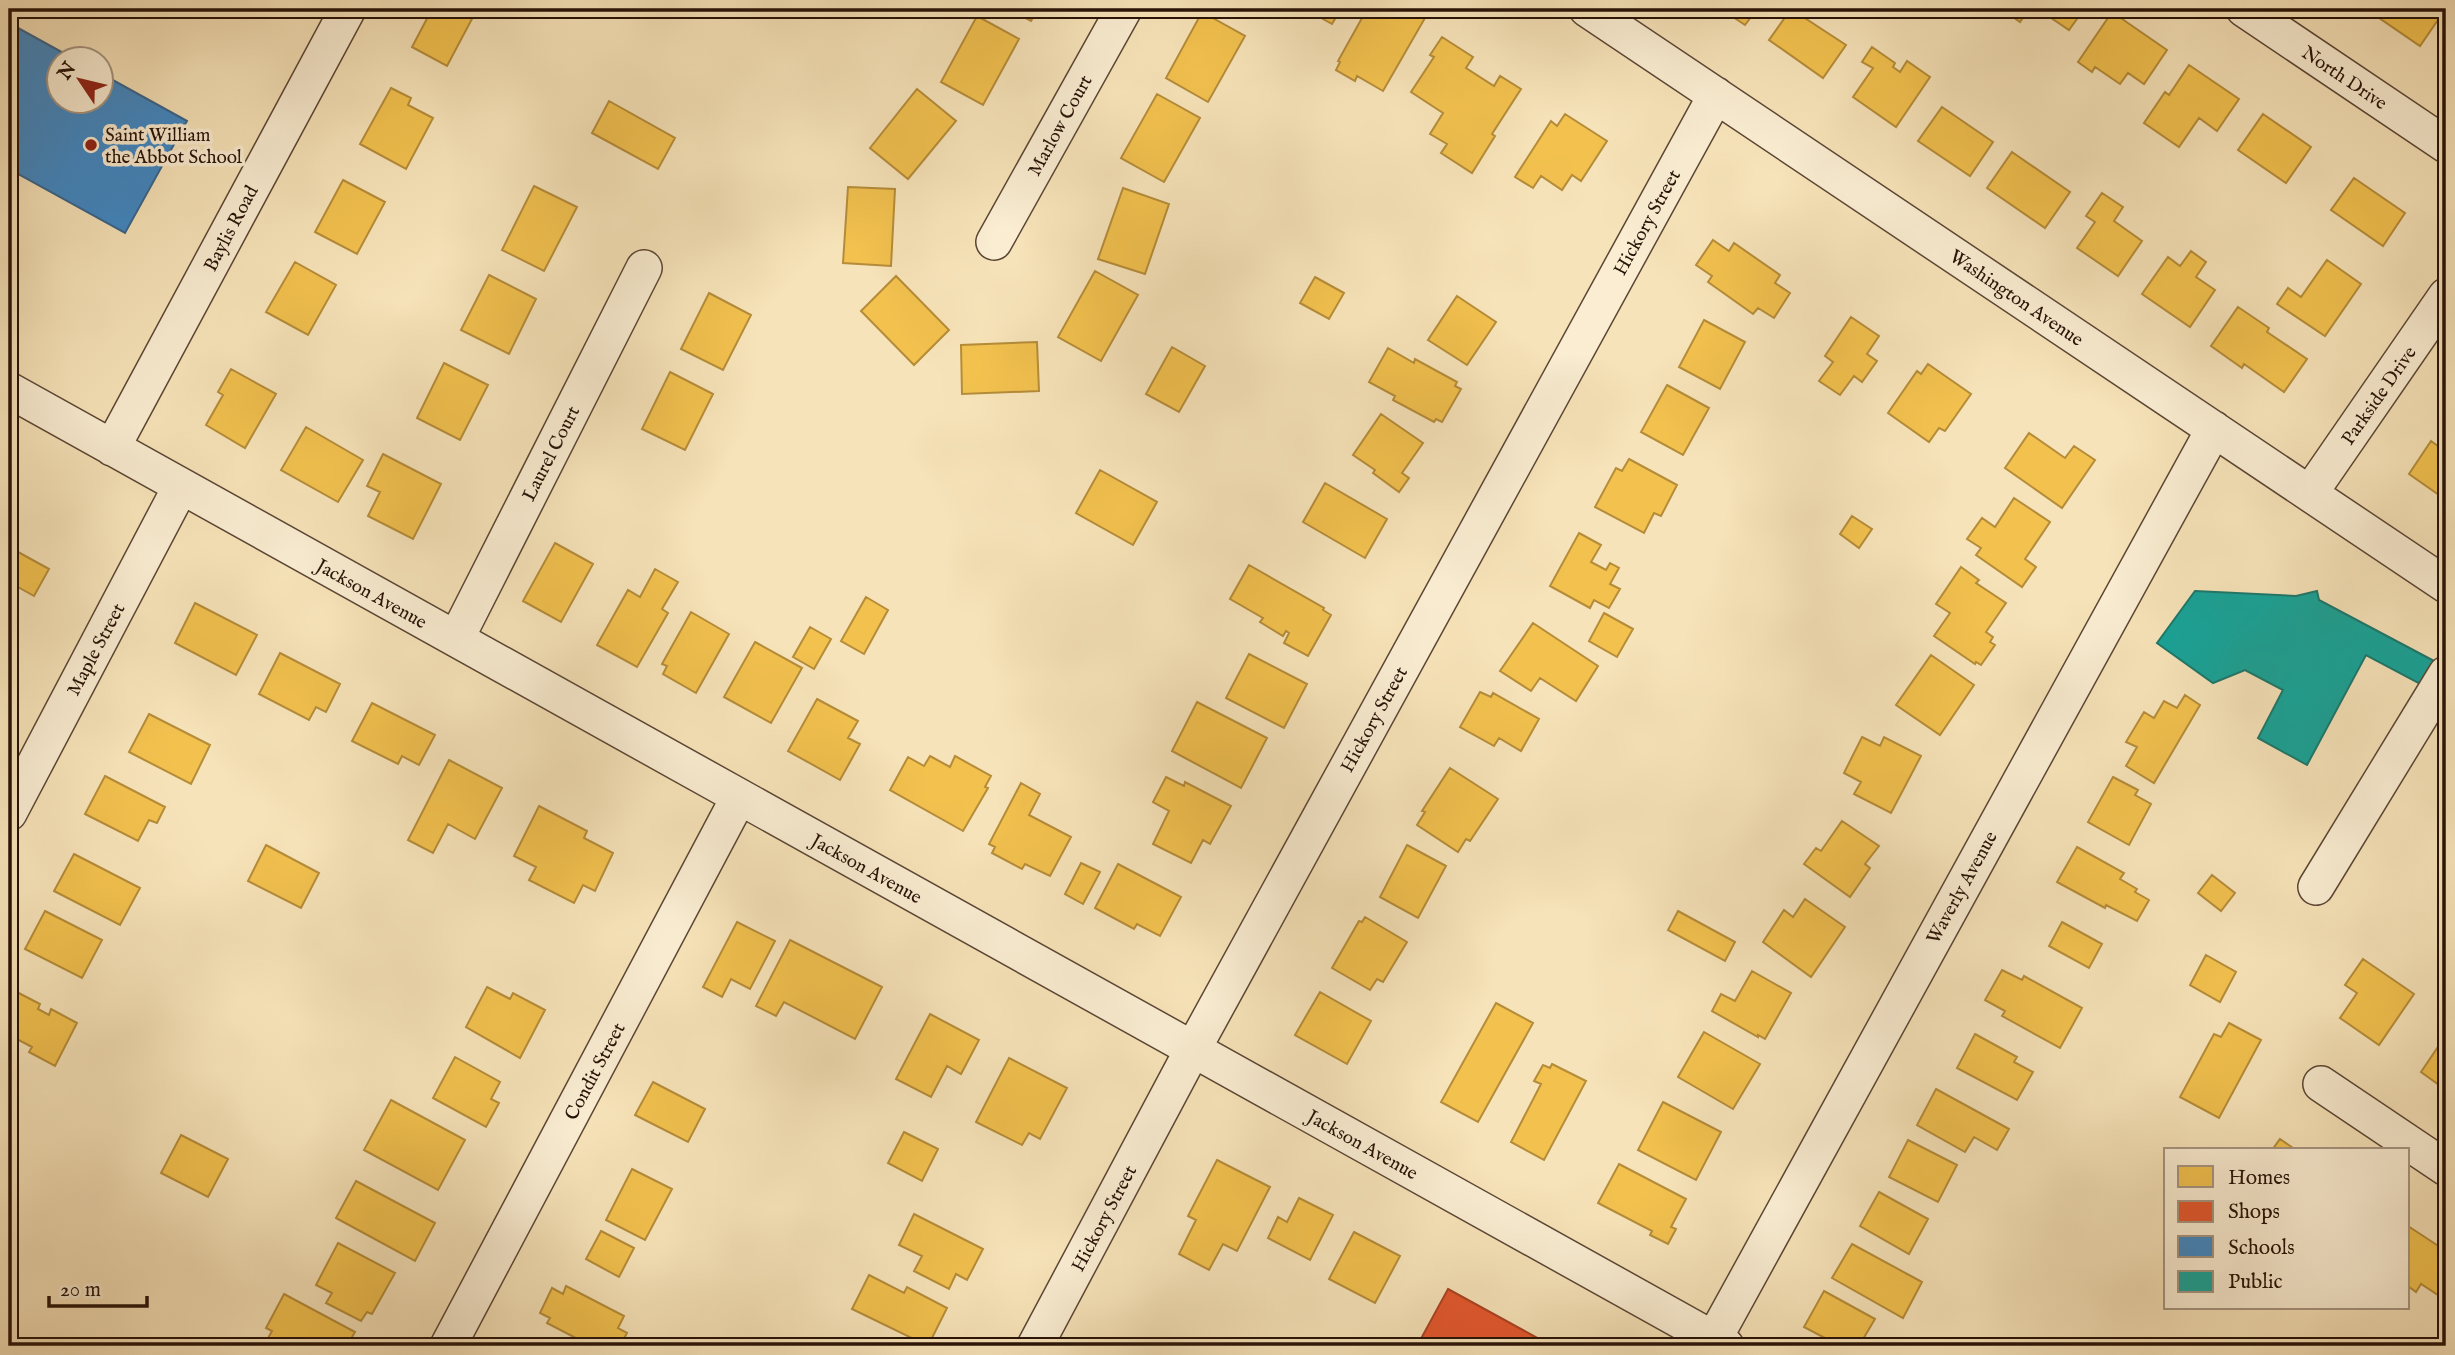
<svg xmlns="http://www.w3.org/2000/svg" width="2455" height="1355" font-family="'IM FELL English',serif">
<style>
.homes{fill:#f2c14e;stroke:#b58c39;stroke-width:2}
.shops{fill:#e4572e;stroke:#ab4222;stroke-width:2}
.schools{fill:#3f88c5;stroke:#38658c;stroke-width:2}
.public{fill:#17a398;stroke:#1c786c;stroke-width:2}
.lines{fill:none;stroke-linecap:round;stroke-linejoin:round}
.minor-casing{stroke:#5b4634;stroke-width:38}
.minor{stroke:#faedd2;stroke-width:35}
.poi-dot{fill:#8f2418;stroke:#faedd2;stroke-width:2.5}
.labels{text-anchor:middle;stroke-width:7;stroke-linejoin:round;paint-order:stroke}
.street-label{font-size:19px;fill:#271207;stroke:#faedd2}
.poi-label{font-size:19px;fill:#271207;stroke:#faedd2;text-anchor:start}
</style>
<rect width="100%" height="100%" fill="#f7e3b9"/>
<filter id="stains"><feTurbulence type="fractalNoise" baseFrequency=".00286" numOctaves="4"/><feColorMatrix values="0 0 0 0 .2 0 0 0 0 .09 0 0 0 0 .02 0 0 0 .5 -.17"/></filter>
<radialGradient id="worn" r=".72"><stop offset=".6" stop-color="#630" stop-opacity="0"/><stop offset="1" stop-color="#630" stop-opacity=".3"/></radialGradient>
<path class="homes" d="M432,9h26l15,8 -26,49 -35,-19z
M1008,9h30l-7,12z
M1305,9h36l-9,15z
M1367,9h41l17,9 -42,73 -26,-15 -2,5 -19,-11 4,-8 -2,-1z
M1721,9h36l-12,16z
M1791,9l55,36 -23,33 -54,-38z
M2008,9h21l-9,13 -14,-10z
M2038,9h46l-15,21z
M2371,9h64l7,5 -22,32 -51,-35z
M1202,12l43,24 -37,66 -42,-24z
M2112,12l55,38 -23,34 -16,-11 -8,11 -25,-17 -3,5 -14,-10z
M977,16l42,23 -36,66 -42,-23z
M1442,37l31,20 -7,11 28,18 6,-10 21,13 -29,45 3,2 -23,37 -31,-20 6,-9 -17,-10 13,-21 -32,-21 23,-35 -4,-2z
M1872,47l23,16 -2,4 7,5 7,-11 23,16 -34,50 -43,-30 20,-29 -11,-6z
M2189,65l50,34 -22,32 -18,-13 -20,29 -35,-24 21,-31 4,3z
M391,88l20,10 -3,7 25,13 -27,51 -46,-25z
M917,89l39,32 -48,58 -38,-31z
M1157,94l43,24 -36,64 -43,-24z
M609,101l66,37 -17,31 -66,-36z
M1942,107l51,35 -23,34 -52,-35z
M1565,114l42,27 -26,40 -9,-6 -10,15 -21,-14 -8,12 -18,-11 36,-56 6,5z
M2263,114l48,33 -25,36 -48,-33z
M2012,152l58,40 -25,36 -58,-40z
M2354,178l51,35 -22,33 -52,-36z
M343,180l42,22 -28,52 -42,-22z
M534,186l43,21 -33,64 -42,-21z
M848,187l47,2 -4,77 -48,-3z
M1123,188l46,16 -24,70 -47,-15z
M2102,193l21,14 -9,14 28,20 -24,35 -41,-28 18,-26 -9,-6z
M1713,240l16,11 5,-8 46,32 -5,8 15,10 -16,25 -16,-10 -5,6 -45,-32 4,-6 -16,-11z
M2191,251l15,11 -10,15 19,13 -25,37 -48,-33 26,-37 12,9z
M2327,260l34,24 -36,52 -48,-32 11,-16 13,9z
M295,262l41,23 -28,50 -42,-23z
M1095,271l43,24 -37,66 -43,-24z
M489,275l47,24 -27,55 -48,-24z
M896,276l53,54 -35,35 -53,-54z
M1315,277l29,16 -15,26 -29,-16z
M709,293l42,22 -28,55 -42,-21z
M1457,296l39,26 -29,43 -39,-25z
M2238,307l31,21 -2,4 40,27 -23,33 -40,-28 -2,4 -31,-22z
M1851,317l28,19 -12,18 10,7 -15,21 -8,-6 -14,19 -21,-14 14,-19 -8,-6z
M1704,320l41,22 -25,47 -41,-22z
M1037,342l2,49 -77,3 -1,-49z
M1172,347l33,19 -26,46 -33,-18z
M1388,348l26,15 1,-4 42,23 -2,4 6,3 -19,33 -6,-3 -2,3 -41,-22 2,-4 -26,-14z
M444,363l44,22 -28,55 -43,-22z
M1928,364l43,30 -26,37 -6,-3 -10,14 -41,-29 29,-42 4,3z
M231,369l45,25 -31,54 -39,-23 17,-30 -5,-3z
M670,372l43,22 -28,56 -43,-21z
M1667,385l42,23 -26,47 -42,-23z
M1381,414l42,29 -21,30 7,5 -10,14 -26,-19 2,-3 -22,-15z
M306,427l57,33 -25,42 -57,-32z
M2029,433l36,25 9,-12 21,14 -33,48 -57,-40z
M2431,441l15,11v64l-7,-6 7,-10 -37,-26z
M383,454l58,30 -28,55 -45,-23 12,-24 -13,-6z
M1629,459l48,26 -16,31 -7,-3 -10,20 -49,-26 21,-39 6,3z
M1100,470l57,32 -24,43 -57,-32z
M1325,483l62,36 -22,39 -62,-36z
M2014,498l36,24 -25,37 11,8 -14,20 -46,-32 5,-7 -14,-9 15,-21 13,9z
M1852,516l20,13 -13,19 -19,-14z
M1579,533l22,12 -10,17 15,8 4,-7 9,5 -9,16 10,5 -11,19 -15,-8 -4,8 -40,-22z
M555,543l38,21 -32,58 -38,-21z
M9,547l40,22 -15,27 -25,-14z
M1249,565l75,43 -1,2 8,5 -23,41 -24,-13 5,-10 -3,-2 -3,5 -23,-14 3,-4 -33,-19z
M1961,567l18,13 -3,3 30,20 -20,29 7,5 -3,5 5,3 -14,20 -5,-3 -1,2 -41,-28 16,-23 -14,-9z
M655,569l23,13 -16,27 6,4 -31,54 -40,-22 31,-55 12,7z
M866,597l22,13 -24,44 -23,-13z
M195,603l62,32 -21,40 -61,-32z
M691,612l38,22 -33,59 -33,-19 4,-8 -5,-2z
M1604,613l29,16 -16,28 -28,-16z
M1533,623l65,43 -22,35 -36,-23 -9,13 -31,-20z
M810,627l21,12 -17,30 -21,-12z
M755,642l47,26 -31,55 -47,-26z
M280,653l60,31 -14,28 -10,-5 -7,13 -50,-26z
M1249,654l58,30 -23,44 -58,-30z
M1931,655l43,30 -34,50 -44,-30z
M1480,692l11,5 2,-4 46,26 -18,32 -22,-13 -5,8 -34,-19z
M2185,695l15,10 -46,78 -28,-17 11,-19 -11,-5 18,-30 10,6 10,-17 13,7z
M817,699l41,22 -10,17 12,6 -20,36 -52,-29z
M1197,702l70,36 -26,50 -69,-37z
M372,703l63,32 -16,30 -17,-9 -4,8 -46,-23z
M149,714l61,31 -19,39 -62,-32z
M1862,737l18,9 4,-9 37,19 -30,57 -37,-19 7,-12 -17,-9z
M930,756l20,11 5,-11 36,20 -6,11 3,1 -25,43 -73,-41 18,-33 16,9z
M449,760l53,28 -27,51 -27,-15 -15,29 -25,-13z
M1450,768l48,31 -28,42 -4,-2 -8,13 -41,-27 8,-13 -3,-1z
M105,776l60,31 -8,16 -8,-3 -11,21 -53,-27z
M1166,777l18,9 1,-4 46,24 -21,38 -7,-4 -12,23 -38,-19 16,-33 -16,-9z
M2113,777l25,13 -3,5 16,9 -22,41 -41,-23z
M1021,783l19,11 -11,21 42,22 -21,39 -25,-12 -3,5 -30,-16 3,-6 -6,-3z
M539,806l48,25 -3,7 29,15 -18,38 -12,-6 -9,18 -45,-23 7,-13 -22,-11z
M1842,821l37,25 -14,18 5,4 -20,29 -46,-33 12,-16 5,3z
M266,845l53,28 -18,35 -53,-27z
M1407,845l39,21 -28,52 -38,-21z
M2077,847l47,26 -4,6 17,10 -2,3 14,8 -12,21 -31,-16 -1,3 -48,-26z
M74,854l66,34 -20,37 -66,-34z
M1081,863l19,9 -17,32 -18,-10z
M1118,864l63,33 -21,39 -23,-12 -3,5 -39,-21z
M2212,875l23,18 -14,18 -23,-18z
M1805,899l40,28 -34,50 -48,-35 21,-32 9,7z
M45,911l57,29 -20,38 -57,-29z
M1678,911l57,31 -10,19 -57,-31z
M1365,917l42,25 -24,40 -6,-3 -7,11 -38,-22 27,-47 3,1z
M737,922l38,19 -25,48 -19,-10 -9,18 -19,-10z
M2062,922l40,22 -13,24 -40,-22z
M790,940l92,47 -27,52 -71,-37 -8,14 -20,-10z
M2206,955l30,17 -16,30 -30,-17z
M2363,959l51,35 -35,51 -39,-27 17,-25 -12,-8z
M2002,970l20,10 2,-4 58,32 -22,40 -58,-32 3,-5 -20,-11z
M1752,971l39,22 -26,46 -7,-4v2l-46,-26 9,-17 14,7z
M487,987l23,12 3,-6 32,17 -25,48 -54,-31z
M9,988l31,16 -2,5 11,6 2,-6 26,14 -22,43 -26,-14 3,-5 -23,-12z
M1320,992l51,29 -24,43 -52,-29z
M1496,1003l37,20 -55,99 -37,-20z
M930,1014l49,26 -18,34 -14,-8 -16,31 -35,-18z
M2229,1023l32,17 -42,78 -39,-21 34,-63 7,3z
M1704,1032l56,32 -27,45 -55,-32z
M1975,1034l42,23 -3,5 19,10 -16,28 -60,-32z
M2446,1035v55l-25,-18z
M455,1057l45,25 -9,17 8,4 -13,24 -53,-29z
M1009,1058l58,30 -27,51 -11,-6 -7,12 -46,-23z
M1552,1064l34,17 -42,79 -33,-18 30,-58 -7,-3 9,-16 7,3z
M653,1082l52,27 -17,33 -53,-27z
M1936,1089l73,40 -12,21 -23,-13 -9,15 -48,-27z
M391,1100l74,40 -27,50 -74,-40z
M1663,1102l58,30 -25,48 -58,-30z
M904,1132l34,17 -16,32 -34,-18z
M181,1135l47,24 -20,38 -47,-24z
M2280,1139l16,11h-24z
M1908,1140l49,25 -19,37 -49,-25z
M1217,1160l53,27 -33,64 -14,-7 -14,26 -30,-16 17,-34 -8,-4z
M1619,1164l67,35 -15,28 5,2 -8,15 -18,-9 2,-4 -54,-28z
M632,1169l40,20 -27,51 -39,-20z
M356,1181l79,42 -20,38 -79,-43z
M1879,1192l49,27 -19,35 -49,-28z
M1299,1198l34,17 -23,45 -42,-22 10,-21 9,5z
M914,1214l69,35 -16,31 -11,-6 -7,15 -35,-18 8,-15 -23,-11z
M2408,1226l38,25v37l-5,9 -20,-13 -5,8 -8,-6z
M601,1231l33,17 -15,29 -33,-18z
M1354,1232l46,24 -25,47 -46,-24z
M338,1243l57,30 -23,41 -5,-2 -6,9 -35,-18 6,-10 -16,-8z
M1852,1244l70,38 -19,36 -71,-40z
M869,1275l35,18 3,-6 40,21 -19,38 -76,-37z
M566,1286l58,30 -6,12 9,5 -7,13h-29l-44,-23 3,-5 -10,-5 12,-25 11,6z
M1824,1291l51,28 -16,27h-19l-36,-19z
M284,1294l71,38 -8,14h-68l-12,-6 5,-9 -6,-3z"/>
<path class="shops" d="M1448,1289l104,57h-135z"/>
<path class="schools" d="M9,23l67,37h-16v42h42v-28l85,47 -62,112 -116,-64z"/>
<path class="public" d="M2195,591l101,5 21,-5 2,9 117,62 -12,24 -58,-31 -59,110 -49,-27 25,-48 -38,-20 -32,13 -56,-40z"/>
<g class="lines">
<g class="minor-casing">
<path id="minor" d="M1587,9l859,576
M2244,9l202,136
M994,242l130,-233
M9,390l1717,956
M112,448l236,-439
M2310,493l136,-197
M456,639l188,-371
M9,813l172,-327
M2316,887l130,-213
M2321,1084l125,84
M448,1346l291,-549
M1035,1346l158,-297 523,-954
M1710,1346l504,-917"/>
</g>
<use href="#minor" class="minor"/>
</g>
<circle class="poi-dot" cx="91" cy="145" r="7"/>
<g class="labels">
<g class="street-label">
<text transform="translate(2345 77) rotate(34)" y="7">North Drive</text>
<text transform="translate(1059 125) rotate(-61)" y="7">Marlow Court</text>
<text transform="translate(1646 222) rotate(-61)" y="7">Hickory Street</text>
<text transform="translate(230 228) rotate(-62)" y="7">Baylis Road</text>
<text transform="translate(2017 297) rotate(34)" y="7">Washington Avenue</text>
<text transform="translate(2378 395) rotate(-55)" y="7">Parkside Drive</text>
<text transform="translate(550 453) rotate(-63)" y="7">Laurel Court</text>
<text transform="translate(372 593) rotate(29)" y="7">Jackson Avenue</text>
<text transform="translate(95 649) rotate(-62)" y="7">Maple Street</text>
<text transform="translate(1373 719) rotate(-61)" y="7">Hickory Street</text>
<text transform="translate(867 868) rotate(29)" y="7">Jackson Avenue</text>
<text transform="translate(1961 887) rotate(-61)" y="7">Waverly Avenue</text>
<text transform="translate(594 1071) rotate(-62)" y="7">Condit Street</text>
<text transform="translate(1363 1144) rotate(29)" y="7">Jackson Avenue</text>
<text transform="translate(1103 1218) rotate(-62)" y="7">Hickory Street</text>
</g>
<g class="poi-label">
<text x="105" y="141">Saint William<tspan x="105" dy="22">the Abbot School</tspan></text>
</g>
</g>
<rect width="2455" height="1355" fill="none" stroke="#f7e3b9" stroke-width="35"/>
<rect x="10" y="10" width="2434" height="1334" fill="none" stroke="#271207" stroke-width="3.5"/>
<rect x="18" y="18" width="2420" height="1320" fill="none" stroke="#271207" stroke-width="2"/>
<rect x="2164" y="1148" width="245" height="161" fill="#faedd2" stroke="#a69581" stroke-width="2"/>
<rect x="2178" y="1166" width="35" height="21" fill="#f2c14e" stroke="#a69581" stroke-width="2"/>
<text x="2228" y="1184" font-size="21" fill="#271207">Homes</text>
<rect x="2178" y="1201" width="35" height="21" fill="#e4572e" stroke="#a69581" stroke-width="2"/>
<text x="2228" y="1218" font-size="21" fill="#271207">Shops</text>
<rect x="2178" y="1236" width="35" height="21" fill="#3f88c5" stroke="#a69581" stroke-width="2"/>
<text x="2228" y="1254" font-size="21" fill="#271207">Schools</text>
<rect x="2178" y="1271" width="35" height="21" fill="#17a398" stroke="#a69581" stroke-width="2"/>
<text x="2228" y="1288" font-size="21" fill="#271207">Public</text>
<g transform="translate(80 80) rotate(305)"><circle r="33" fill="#faedd2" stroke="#a69581" stroke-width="2"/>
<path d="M0-5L12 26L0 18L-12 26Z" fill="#8f2418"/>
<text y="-10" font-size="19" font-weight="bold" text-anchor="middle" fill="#271207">N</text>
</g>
<path d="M49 1296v10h98v-10" fill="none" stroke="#271207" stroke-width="3.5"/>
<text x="60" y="1296" font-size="21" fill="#271207" stroke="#faedd2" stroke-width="5" paint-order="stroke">20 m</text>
<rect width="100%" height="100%" filter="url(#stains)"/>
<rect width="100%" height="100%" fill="url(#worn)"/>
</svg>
